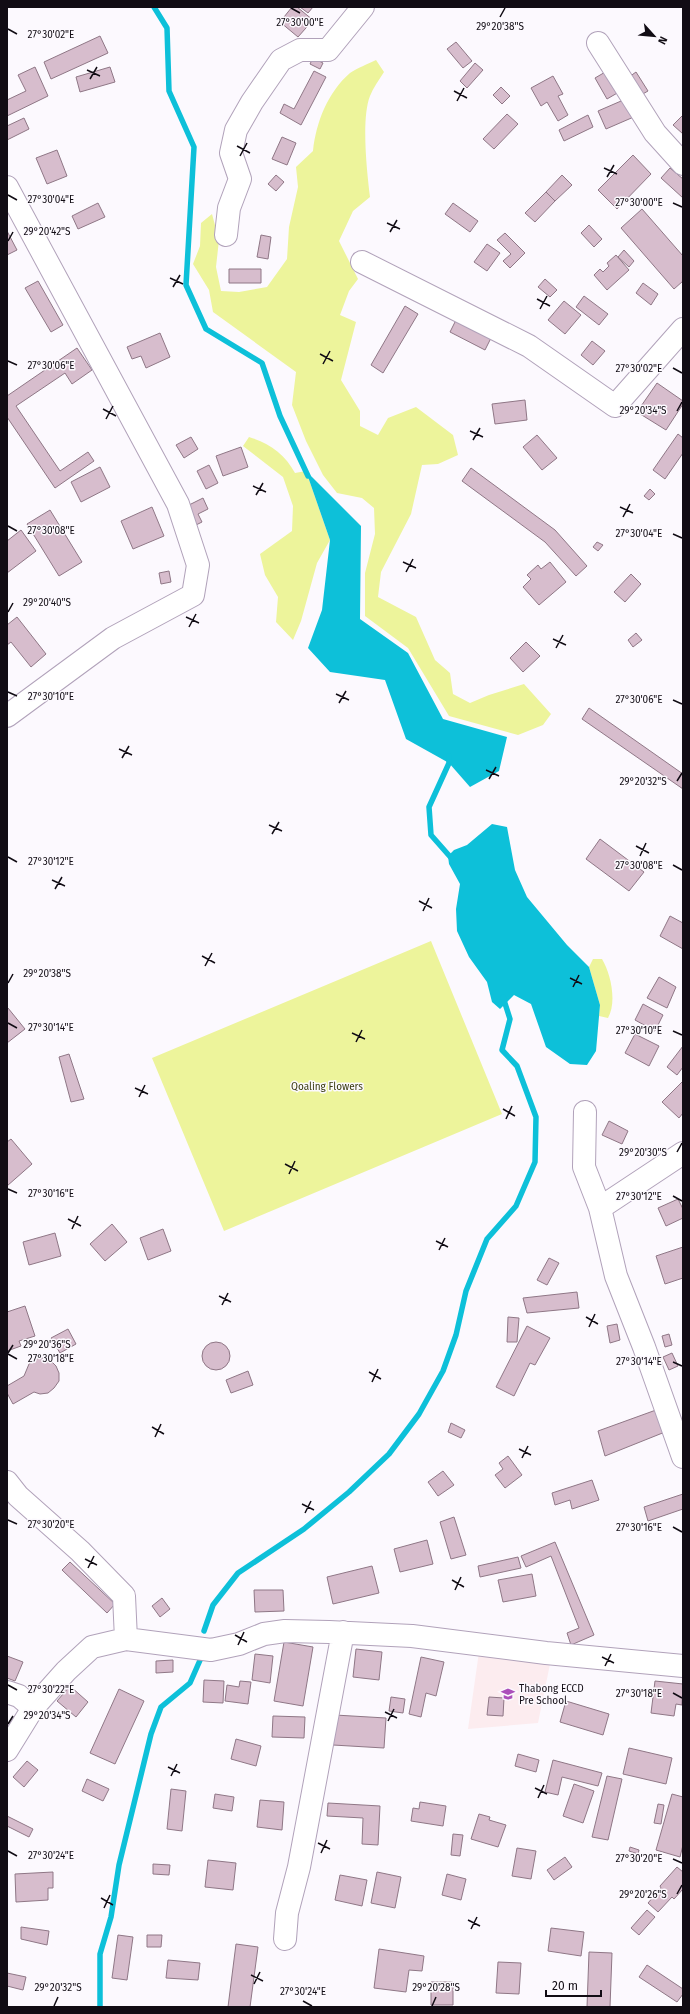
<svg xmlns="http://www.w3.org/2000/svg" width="690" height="2014" font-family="'Fira Sans',sans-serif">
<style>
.education{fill:#fcecef}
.green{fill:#edf49b}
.water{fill:#0dc0d9}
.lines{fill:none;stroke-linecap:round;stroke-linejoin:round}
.stream{stroke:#0dc0d9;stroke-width:5.5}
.building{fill:#d7bdcd;stroke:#8f7786}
.minor-casing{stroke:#b1a2ba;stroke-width:24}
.minor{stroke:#fff;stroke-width:22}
.ticks{fill:none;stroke:#110c14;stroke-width:1.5}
.labels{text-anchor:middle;stroke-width:3;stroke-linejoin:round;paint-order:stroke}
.park-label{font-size:10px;fill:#383a0e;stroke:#fcf9fe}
.poi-label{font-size:10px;fill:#110c14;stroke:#fcf9fe;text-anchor:start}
.ticks-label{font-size:10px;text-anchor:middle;fill:#110c14;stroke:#fcf9fe;stroke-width:3;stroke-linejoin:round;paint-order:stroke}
</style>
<rect width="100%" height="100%" fill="#fcf9fe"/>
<path class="education" d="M479,1652l71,12 -12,59 -70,6z"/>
<path class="green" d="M376,60l8,12c-5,8 -11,16 -14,24 -9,23 -3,76 0,101l-17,14 -14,30 19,38 -9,12 -9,24 16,7 -15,58 19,31v15l18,9 10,-17 28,-11 37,28 5,20 -20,9 -16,1 -11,49 -30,58 -3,25 38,20 19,43 15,13 3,21 17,9 19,-8 35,-11 27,30 -8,11 -25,10 -69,-19 -41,-68 -43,-32v-43l10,-39 -1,-26 -12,-10 -25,-5 -14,-18 -17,-34 -14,-36 4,-33 -83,-60 -4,-22 -16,-26 7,-18 1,-23 11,-9 7,26 -3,27 5,24 18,1 28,-5 20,-28 2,-32 9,-40 -2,-20 17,-16c3,-29 15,-59 37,-78 7,-5 18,-9 26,-13z
M249,437c20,6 36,17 46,36l11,-2 24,69 -13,23 -16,58 -8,19 -17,-18 2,-25 -13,-22 -5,-21 32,-23 1,-25 -10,-29 -40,-31z
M431,941l71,173 -278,117 -72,-173z
M593,959h9c9,15 15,43 6,59l-9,-2 1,-11 -11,-38z"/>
<path class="water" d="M306,471l55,55 -1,93 48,34 35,66 64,18 -8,34 -29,16 -21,-24 -43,-24 -21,-59 -55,-8 -22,-24 14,-38 8,-70z
M492,824l15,3 8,43 12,27 40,48 22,22 11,38 -4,46 -9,14 -17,-1 -24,-17 -15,-43 -17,-9 -14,14 -8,-7 -5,-20 -18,-25 -12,-26 -1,-22 4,-25 -11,-20 -1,-8 6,-6 13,-5z"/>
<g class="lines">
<path class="stream" d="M154,7l13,21 2,63 25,56 -8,138 20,44 56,34 18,53 28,60
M449,756v7l-20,44 2,28 22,25
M204,1631l9,-26 25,-32 66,-44 45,-37 40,-38 30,-40 24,-43 13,-36 10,-44 21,-52 29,-33 19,-44 1,-45 -19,-51 -15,-16 8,-31 -7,-22
M100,2007v-53l11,-37 8,-52 32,-131 10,-27 29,-24 11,-25"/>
</g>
<path class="building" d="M292,7h5l16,13 -15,17 -18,-15z
M300,7h13l-5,6z
M100,36l8,17 -57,26 -7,-17z
M456,42l16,19 -9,7 -16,-19z
M313,58l10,5 -3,6 -10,-5z
M475,63l8,7 -16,18 -7,-7z
M35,67l13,29 -41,20v-16l19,-9 -8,-16z
M110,67l5,15 -35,10 -4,-15z
M314,71l12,6 -25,48 -21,-12 4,-9 10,5z
M607,71l12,21 -12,7 -12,-21z
M636,72l12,19 -7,4 -12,-18z
M553,76l10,18 -5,2 10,19 -10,6 -11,-19 -6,4 -10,-18z
M501,87l9,9 -8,8 -9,-9z
M628,98l8,18 -30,13 -8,-18z
M507,114l11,10 -24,25 -11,-10z
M588,115l5,12 -29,14 -5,-11z
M683,115v19l-10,-9z
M24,118l5,11 -22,11v-14z
M282,137l14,6 -9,22 -15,-6z
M57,150l10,26 -20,8 -11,-26z
M633,155l18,19 -34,35 -19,-19z
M670,168l13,11v19l-22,-20z
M276,175l8,7 -8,9 -8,-7z
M562,175l10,10 -17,16 -9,-9z
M546,192l9,9 -20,21 -10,-9z
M98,203l7,14 -27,12 -6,-13z
M453,203l25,18 -8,11 -25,-18z
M642,209l41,47v25l-9,8 -53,-61z
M589,225l13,14 -8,8 -13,-14z
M7,231l10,19 -10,5z
M505,233l20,20 -15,15 -7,-7 8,-7 -14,-14z
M261,235l10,2 -3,22 -11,-2z
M487,244l13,9 -13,18 -13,-9z
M624,250l10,11 -5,6 -11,-10z
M616,255l13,15 -22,20 -13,-15 6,-6 3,3 6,-6 -2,-3z
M229,269h32v14h-32z
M545,279l12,11 -7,7 -12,-10z
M38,281l25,44 -12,7 -26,-44z
M643,283l15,11 -7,11 -15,-12z
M584,296l24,18 -9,11 -23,-18z
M564,301l17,14 -16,19 -17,-14z
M405,306l13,8 -35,59 -12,-8z
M457,318l35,18 -7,14 -35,-18z
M160,333l10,24 -24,11 -5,-12 -9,3 -5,-12z
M592,341l13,10 -12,14 -12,-10z
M77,348l15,22 -20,14 -7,-11 -49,33 44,65 28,-19 6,9 -39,27 -48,-71v-21z
M657,383l26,18v3l-17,26 -29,-18z
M525,400l2,20 -32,4 -3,-20z
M678,434l5,4v15l-18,26 -12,-9z
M537,435l20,23 -15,12 -19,-23z
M191,437l7,12 -14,9 -8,-13z
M241,447l7,20 -25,9 -7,-20z
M209,465l9,18 -12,6 -9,-18z
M100,467l10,20 -29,15 -10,-20z
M471,468l84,62 32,36 -11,10 -31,-34 -83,-61z
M650,489l5,5 -6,6 -5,-4z
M203,498l5,11 -10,5 4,8 -10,5 -9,-19z
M152,507l12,29 -31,13 -12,-28z
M50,510l32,52 -23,14 -32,-52z
M21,530l15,21 -29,22v-32z
M597,542l6,3 -5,6 -5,-4z
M550,562l16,20 -27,23 -16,-18 8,-8 -4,-4 11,-10 3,4z
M169,571l2,11 -10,2 -2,-11z
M631,574l10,10 -16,18 -11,-10z
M17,617l29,37 -15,13 -20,-25 -4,3v-20z
M636,633l6,7 -9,7 -5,-7z
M526,642l14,14 -17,16 -13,-14z
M589,708l94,66v15l-101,-70z
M600,839l44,33 -15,19 -43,-32z
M670,916l13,7v26l-23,-13z
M659,977l17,10 -9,21 -20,-10z
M643,1004l20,11 -8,16 -20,-11z
M8,1008l17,21 -18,14v-34z
M635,1034l24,12 -10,20 -24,-13z
M683,1046v21l-6,8 -10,-8z
M69,1054l15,45 -13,3 -12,-45z
M683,1081v32l-4,5 -17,-16z
M609,1121l19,10 -6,13 -20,-9z
M11,1139l21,25 -25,22v-44z
M678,1199l5,10v9l-17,8 -8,-18z
M112,1224l15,18 -22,19 -15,-17z
M163,1229l8,22 -23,9 -8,-22z
M55,1233l6,23 -32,9 -6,-23z
M683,1247v31l-18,6 -9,-28z
M549,1258l10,5 -12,22 -10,-5z
M577,1292l2,16 -52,5 -4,-15z
M25,1306l10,30 -16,5 2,5 -14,5v-39z
M508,1317l11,1 -2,24h-10z
M617,1324l3,16 -10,3 -3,-17z
M527,1326l23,12 -15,27 -5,-2 -16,33 -18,-9z
M68,1329l8,15 -16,9 -9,-15z
M669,1334l3,11 -7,2 -3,-11z
M202 1356a14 14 0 1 1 28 0a14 14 0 1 1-28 0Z
M672,1353l6,13 -9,4 -6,-13z
M43,1358l8,3 5,5 3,7v8l-5,7 -6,5 -8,1 -6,-2 -21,12 -6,-11v-7l17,-10 5,-12 6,-5z
M248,1371l5,14 -22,8 -5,-13z
M656,1410l9,22 -60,24 -7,-25z
M451,1423l14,7 -4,8 -13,-6z
M508,1456l14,19 -17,13 -10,-13 8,-6 -4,-6z
M443,1471l11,14 -16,11 -10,-14z
M592,1480l7,20 -27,9 -2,-9 -15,5 -3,-12z
M683,1494v15l-35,12 -4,-14z
M454,1517l12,38 -15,4 -11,-37z
M427,1540l6,24 -33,8 -6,-23z
M555,1542l39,93 -23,10 -4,-12 12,-5 -28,-72 -25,11 -5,-11z
M518,1557l3,11 -41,9 -2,-11z
M70,1562l45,42 -8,9 -45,-43z
M372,1566l7,27 -46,11 -6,-27z
M532,1574l4,22 -33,6 -5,-22z
M254,1590h29l1,21 -29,1z
M162,1598l8,11 -10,8 -8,-11z
M284,1642l29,5 -10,59 -29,-5z
M356,1649l26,3 -3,28 -26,-3z
M255,1654l18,2 -3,27 -18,-3z
M7,1656l16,6 -8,19 -8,-3z
M421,1657l23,5 -8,34 -10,-3 -5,24 -12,-3z
M173,1660v12l-17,1v-12z
M204,1680l20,1 -1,22 -20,-1z
M240,1681l11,1 -3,22 -23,-3 2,-16 12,2z
M655,1681l28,3 -1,21 -6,-1 -2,12 -23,-3z
M70,1686l18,16 -12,15 -19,-16z
M119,1689l25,12 -29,63 -25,-11z
M391,1697l14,2 -2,14 -14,-2z
M489,1697l15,1 -1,18 -16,-1z
M566,1701l43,13 -6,21 -43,-13z
M335,1715l51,3 -2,30 -51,-3z
M273,1716l32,1 -1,21 -32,-1z
M236,1739l25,7 -5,20 -25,-7z
M629,1748l43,10 -6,26 -43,-10z
M518,1754l21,6 -3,12 -21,-6z
M553,1760l49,13 -4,13 -36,-9 -4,18 -13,-3z
M27,1761l11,9 -14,17 -11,-10z
M607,1776l15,3 -14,61 -16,-3z
M87,1779l22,10 -6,12 -21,-10z
M574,1784l20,7 -11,32 -20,-7z
M171,1789l15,2 -4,40 -15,-2z
M215,1794l19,3 -2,14 -19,-3z
M672,1794l11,3v48l-3,12 -24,-7z
M260,1800l24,2 -2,28 -25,-3z
M420,1802l26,4 -3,20 -32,-5 2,-13 6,1z
M328,1803l52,3 -2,39 -16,-1 1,-26 -36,-2z
M658,1804l6,1 -3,19 -7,-1z
M479,1814l11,3 -1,3 17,5 -8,22 -27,-8z
M7,1816l26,13 -4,8 -22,-11z
M453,1834l10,1 -3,21 -9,-1z
M630,1847l9,3 -1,4 -9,-3z
M517,1848l19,3 -5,28 -19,-3z
M565,1857l7,10 -18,13 -7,-10z
M208,1860l28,3 -3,27 -28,-3z
M153,1864l17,1 -1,10 -16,-1z
M677,1867l6,5v17l-9,10 -2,-2 -14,15 -10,-9 13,-15 -1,-2z
M53,1872v16h-5v12l-32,2 -1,-28z
M377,1872l24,5 -6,31 -24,-5z
M447,1874l19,5 -5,21 -19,-5z
M340,1875l27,5 -5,26 -27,-6z
M647,1910l8,7 -16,18 -8,-7z
M21,1927l28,4 -2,14 -26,-6z
M551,1928l33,4 -3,24 -33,-5z
M118,1935l15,2 -6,43 -15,-2z
M147,1935h15l-1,12h-14z
M236,1944l22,3 -8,60h-22z
M379,1949l45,7 -2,15 -13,-1 -3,22 -32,-4z
M589,1952l23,1 -2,54h-23z
M168,1960l32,3 -2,17 -32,-2z
M498,1962l23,1 -2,31 -23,-1z
M647,1965l36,24v5l-6,8 -38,-25z
M7,1973l19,4 -3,13 -16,-4z
M431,1982h22v23h-22z"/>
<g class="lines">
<g class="minor-casing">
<path id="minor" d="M598,43l57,90 28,31
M7,187l171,317 20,61 -5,30 -80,43 -106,78
M226,235l3,-27 11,-29 -9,-26 5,-23 16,-28 29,-42 19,-10h28l35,-43
M362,262l167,84 86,60 68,-77
M585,1112l-1,55 16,41 16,68 28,71 39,110
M600,1208l83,-55
M7,1482l11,14 62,55 44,45 2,43
M7,1692l12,4 14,12
M7,1750l26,-42 33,-37 26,-24 34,-8 85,11 28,-6 25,-10 21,-3 44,1 83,4 134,17 137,13
M285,1939l2,-26 12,-46 44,-235"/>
</g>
<use href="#minor" class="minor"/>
</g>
<path class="ticks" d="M291,8l9,5M500,17l5,-9M8,29l9,5M87,70l13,6M90,79l7,-12M454,91l13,7M457,101l7,-13M237,146l13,7M240,156l7,-13M604,168l13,6M607,177l7,-12M8,195l9,5M673,203l9,4M387,223l13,6M390,232l7,-12M8,241l5,-9M170,278l13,6M173,287l7,-12M537,299l13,7M540,309l7,-13M320,354l13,7M8,361l9,4M323,364l7,-13M673,368l9,5M103,409l13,7M677,411l5,-9M106,419l7,-13M470,431l13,6M473,440l7,-12M253,486l13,6M256,495l7,-12M620,507l13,6M623,517l7,-13M8,526l9,5M673,534l9,4M403,562l13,6M406,572l7,-13M8,612l5,-9M186,617l13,6M189,627l7,-13M553,639l13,6M556,648l7,-13M8,692l9,4M336,694l13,6M673,700l9,4M339,703l7,-12M119,749l13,6M122,758l7,-12M486,770l13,6M489,779l7,-12M677,781l5,-8M269,825l13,6M272,834l7,-12M636,846l13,7M640,856l6,-13M8,857l9,5M673,865l9,5M52,880l13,6M55,889l7,-12M419,901l13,7M423,911l6,-13M202,956l13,7M205,966l7,-13M570,978l12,6M8,983l5,-9M573,987l6,-12M8,1023l9,5M673,1031l9,4M352,1033l13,6M356,1042l6,-12M135,1088l13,6M139,1097l6,-12M503,1109l12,7M506,1119l6,-13M677,1152l5,-9M285,1164l13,7M289,1174l6,-13M8,1189l9,4M673,1196l9,5M68,1219l13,7M72,1229l6,-13M436,1241l12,6M439,1250l6,-12M219,1296l12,6M222,1305l6,-12M586,1317l12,7M589,1327l6,-13M8,1353l5,-8M8,1354l9,5M673,1362l9,4M369,1372l12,7M372,1382l6,-13M152,1427l12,7M155,1437l6,-13M519,1449l12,6M522,1458l6,-12M302,1504l12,6M305,1513l6,-12M8,1520l9,4M673,1527l9,5M85,1559l12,6M88,1568l6,-12M452,1580l12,7M455,1590l6,-13M235,1635l12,7M238,1645l6,-13M602,1657l12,6M605,1666l6,-12M8,1685l9,5M673,1693l9,5M385,1712l12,6M388,1721l6,-12M8,1724l5,-8M168,1767l12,6M171,1776l6,-12M535,1788l12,6M538,1798l6,-13M318,1843l12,6M8,1851l9,5M321,1853l6,-13M673,1859l9,4M677,1894l5,-9M101,1898l12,7M104,1908l6,-13M468,1920l12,6M471,1929l6,-12M251,1975l12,6M254,1984l6,-12M303,2001l9,5M54,2006l4,-9M432,2006l4,-9"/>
<defs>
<g id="school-bare" transform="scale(1.08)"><path d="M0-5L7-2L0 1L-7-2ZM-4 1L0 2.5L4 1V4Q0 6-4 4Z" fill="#ab4fba" stroke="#fcf9fe" stroke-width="2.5" paint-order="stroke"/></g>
</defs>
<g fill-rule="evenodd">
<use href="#school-bare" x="508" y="1694"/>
</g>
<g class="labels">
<g class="park-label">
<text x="327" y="1090">Qoaling Flowers</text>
</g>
<g class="poi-label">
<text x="519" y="1692">Thabong ECCD<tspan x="519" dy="12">Pre School</tspan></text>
</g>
</g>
<g class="ticks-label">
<text x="300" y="26">27°30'00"E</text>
<text x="500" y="30">29°20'38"S</text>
<text x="51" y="38">27°30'02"E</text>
<text x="51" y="203">27°30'04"E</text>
<text x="639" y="206">27°30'00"E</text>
<text x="47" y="235">29°20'42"S</text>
<text x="51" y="369">27°30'06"E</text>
<text x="639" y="372">27°30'02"E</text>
<text x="643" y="414">29°20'34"S</text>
<text x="51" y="534">27°30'08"E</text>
<text x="639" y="537">27°30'04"E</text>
<text x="47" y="606">29°20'40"S</text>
<text x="51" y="700">27°30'10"E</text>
<text x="639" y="703">27°30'06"E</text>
<text x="643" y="785">29°20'32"S</text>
<text x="51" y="865">27°30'12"E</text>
<text x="639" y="869">27°30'08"E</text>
<text x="47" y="977">29°20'38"S</text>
<text x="51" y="1031">27°30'14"E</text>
<text x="639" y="1034">27°30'10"E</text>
<text x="643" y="1156">29°20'30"S</text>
<text x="51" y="1197">27°30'16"E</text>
<text x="639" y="1200">27°30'12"E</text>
<text x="47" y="1348">29°20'36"S</text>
<text x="51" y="1362">27°30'18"E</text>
<text x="639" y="1365">27°30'14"E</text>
<text x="51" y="1528">27°30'20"E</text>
<text x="639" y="1531">27°30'16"E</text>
<text x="51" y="1693">27°30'22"E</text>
<text x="639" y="1697">27°30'18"E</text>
<text x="47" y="1719">29°20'34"S</text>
<text x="51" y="1859">27°30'24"E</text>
<text x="639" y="1862">27°30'20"E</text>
<text x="643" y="1898">29°20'26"S</text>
<text x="58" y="1991">29°20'32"S</text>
<text x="436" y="1991">29°20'28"S</text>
<text x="303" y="1995">27°30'24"E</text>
</g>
<rect width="690" height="2014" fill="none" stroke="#110c14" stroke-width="16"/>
<g transform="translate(654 36) rotate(117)" stroke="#fcf9fe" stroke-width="3" paint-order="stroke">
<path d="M0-3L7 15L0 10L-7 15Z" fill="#110c14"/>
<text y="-6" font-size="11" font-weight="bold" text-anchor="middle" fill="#110c14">N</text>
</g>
<path d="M546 1990v6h55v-6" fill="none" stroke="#110c14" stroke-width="2"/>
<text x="552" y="1990" font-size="12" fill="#110c14" stroke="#fcf9fe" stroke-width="3" paint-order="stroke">20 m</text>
</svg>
